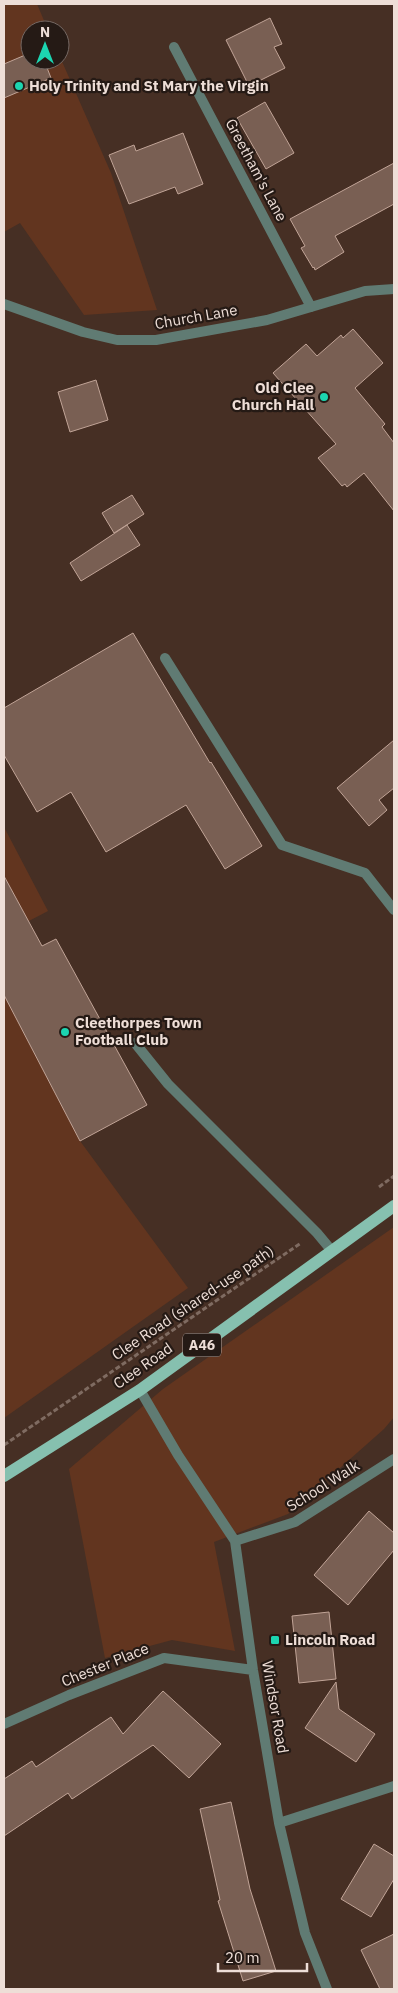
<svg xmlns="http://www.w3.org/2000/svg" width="398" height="1993" font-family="'IBM Plex Sans',sans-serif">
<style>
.green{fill:#62351f}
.building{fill:#795f53;stroke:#c1a497}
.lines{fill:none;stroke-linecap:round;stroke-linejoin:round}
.path{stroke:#7f6b61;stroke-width:3;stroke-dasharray:5 2.5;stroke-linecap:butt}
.service{stroke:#607b73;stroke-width:10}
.minor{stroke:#607b73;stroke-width:10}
.primary{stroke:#86c0af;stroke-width:12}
.poi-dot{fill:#1cd5b1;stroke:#251a15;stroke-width:2}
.labels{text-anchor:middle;stroke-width:4.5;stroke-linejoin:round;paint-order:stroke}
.shield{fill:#251a15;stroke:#b2a39d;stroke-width:1}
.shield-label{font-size:14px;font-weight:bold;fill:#eeded7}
.poi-label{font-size:15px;font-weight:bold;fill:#eeded7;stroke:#251a15;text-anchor:start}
.street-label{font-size:15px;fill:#eeded7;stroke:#251a15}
</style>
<rect width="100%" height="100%" fill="#462f24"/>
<path class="green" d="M4,4h33l11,26h-18v30h30v-3l51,116 46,137 -73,5 -64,-92 -16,9z
M4,827l44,84 -44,23z
M4,995l76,146 108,147 -184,130z
M394,1227v190l-10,12 -96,85 -74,28 21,109 -63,-11 -67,18 -36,-189 94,-80z"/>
<path class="building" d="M270,18l12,26 -8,3 11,21 -36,18 -23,-46z
M30,53v7h14l7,18 -47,20v-34z
M265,102l29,51 -28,16 -29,-51z
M183,133l20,51 -25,10 -3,-7 -46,17 -20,-49 25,-10 2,6z
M394,163v41l-59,32 9,16 -29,18 -1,-3 -1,1 -12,-20 4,-2 -15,-27z
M353,329l30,34 -28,25 30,36 -3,3 12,16v68l-30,-38 -17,14 -2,-3 -3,2 -24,-28 18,-14 -63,-71 33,-29 11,12 24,-21 2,3z
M96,380l12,40 -38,12 -12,-40z
M132,495l12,19 -30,19 -12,-20z
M127,525l13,20 -59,36 -11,-18z
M133,633l77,130 1,-1 51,84 -37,23 -39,-64 -80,47 -35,-60 -34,20 -33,-57v-47z
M394,740v48l-15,12 8,10 -18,16 -32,-38z
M4,876l38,70 14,-7 91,166 -67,36 -76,-146z
M369,1511l25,22v17l-46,55 -34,-30z
M329,1612l7,67 -37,4 -7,-67z
M336,1682l3,27 36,25 -19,28 -51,-34z
M163,1691l58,53 -32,34 -36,-33 -81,54 -4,-6 -64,43v-57l28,-18 4,6 75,-50 12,17z
M231,1802l19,87 26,82 -33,10 -25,-80 2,-1 -20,-91z
M374,1844l20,12v23l-23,38 -30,-18z
M394,1934v55h-14l-19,-39z"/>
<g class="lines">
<path class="path" d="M379,1187l15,-11
M4,1445l297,-202"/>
<path class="service" d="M165,658l117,187 83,28 29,37
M135,1043l33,41 149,149 15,18"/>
<path class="minor" d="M174,47l137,260
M4,304l79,28 34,8h39l111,-20 98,-29 29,-2
M140,1390l38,65 57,86 18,129 26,153 26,110 22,56
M235,1541l60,-19 99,-63
M4,1724l65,-29 95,-37 89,12
M279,1823l115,-37"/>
<path class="primary" d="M4,1476l136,-86 254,-184"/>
</g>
<g class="poi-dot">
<circle cx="19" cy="86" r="5"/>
<circle cx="324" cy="397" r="5"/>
<circle cx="65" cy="1032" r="5"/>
<rect x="270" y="1635" width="10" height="10" rx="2.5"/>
</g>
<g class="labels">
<rect class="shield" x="183" y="1333.5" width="38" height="23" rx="4"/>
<g class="shield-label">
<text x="202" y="1350">A46</text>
</g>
<g class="poi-label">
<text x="29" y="91">Holy Trinity and St Mary the Virgin</text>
<text x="314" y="393" text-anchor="end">Old Clee<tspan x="314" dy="17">Church Hall</tspan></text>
<text x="75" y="1028">Cleethorpes Town<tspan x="75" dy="17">Football Club</tspan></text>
<text x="285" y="1645">Lincoln Road</text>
</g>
<g class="street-label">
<text transform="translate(256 170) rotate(62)" y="5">Greetham's Lane</text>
<text transform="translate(196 317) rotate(-10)" y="5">Church Lane</text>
<text transform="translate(193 1303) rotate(-34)" y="5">Clee Road (shared-use path)</text>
<text transform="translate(143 1366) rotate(-35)" y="5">Clee Road</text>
<text transform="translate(323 1486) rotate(-32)" y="5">School Walk</text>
<text transform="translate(105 1665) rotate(-22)" y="5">Chester Place</text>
<text transform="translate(275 1707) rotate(80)" y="5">Windsor Road</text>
</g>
</g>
<rect width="398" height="1993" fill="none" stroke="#eeded7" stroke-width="10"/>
<g transform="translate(45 45)"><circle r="24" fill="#251a15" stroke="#756863"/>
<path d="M0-4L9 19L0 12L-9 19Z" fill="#1cd5b1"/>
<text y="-8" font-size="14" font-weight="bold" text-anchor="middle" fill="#eeded7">N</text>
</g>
<path d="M218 1963v8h89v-8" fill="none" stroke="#eeded7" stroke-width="2.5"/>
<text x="225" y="1963" font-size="15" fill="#eeded7" stroke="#251a15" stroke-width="4" paint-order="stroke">20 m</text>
</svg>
